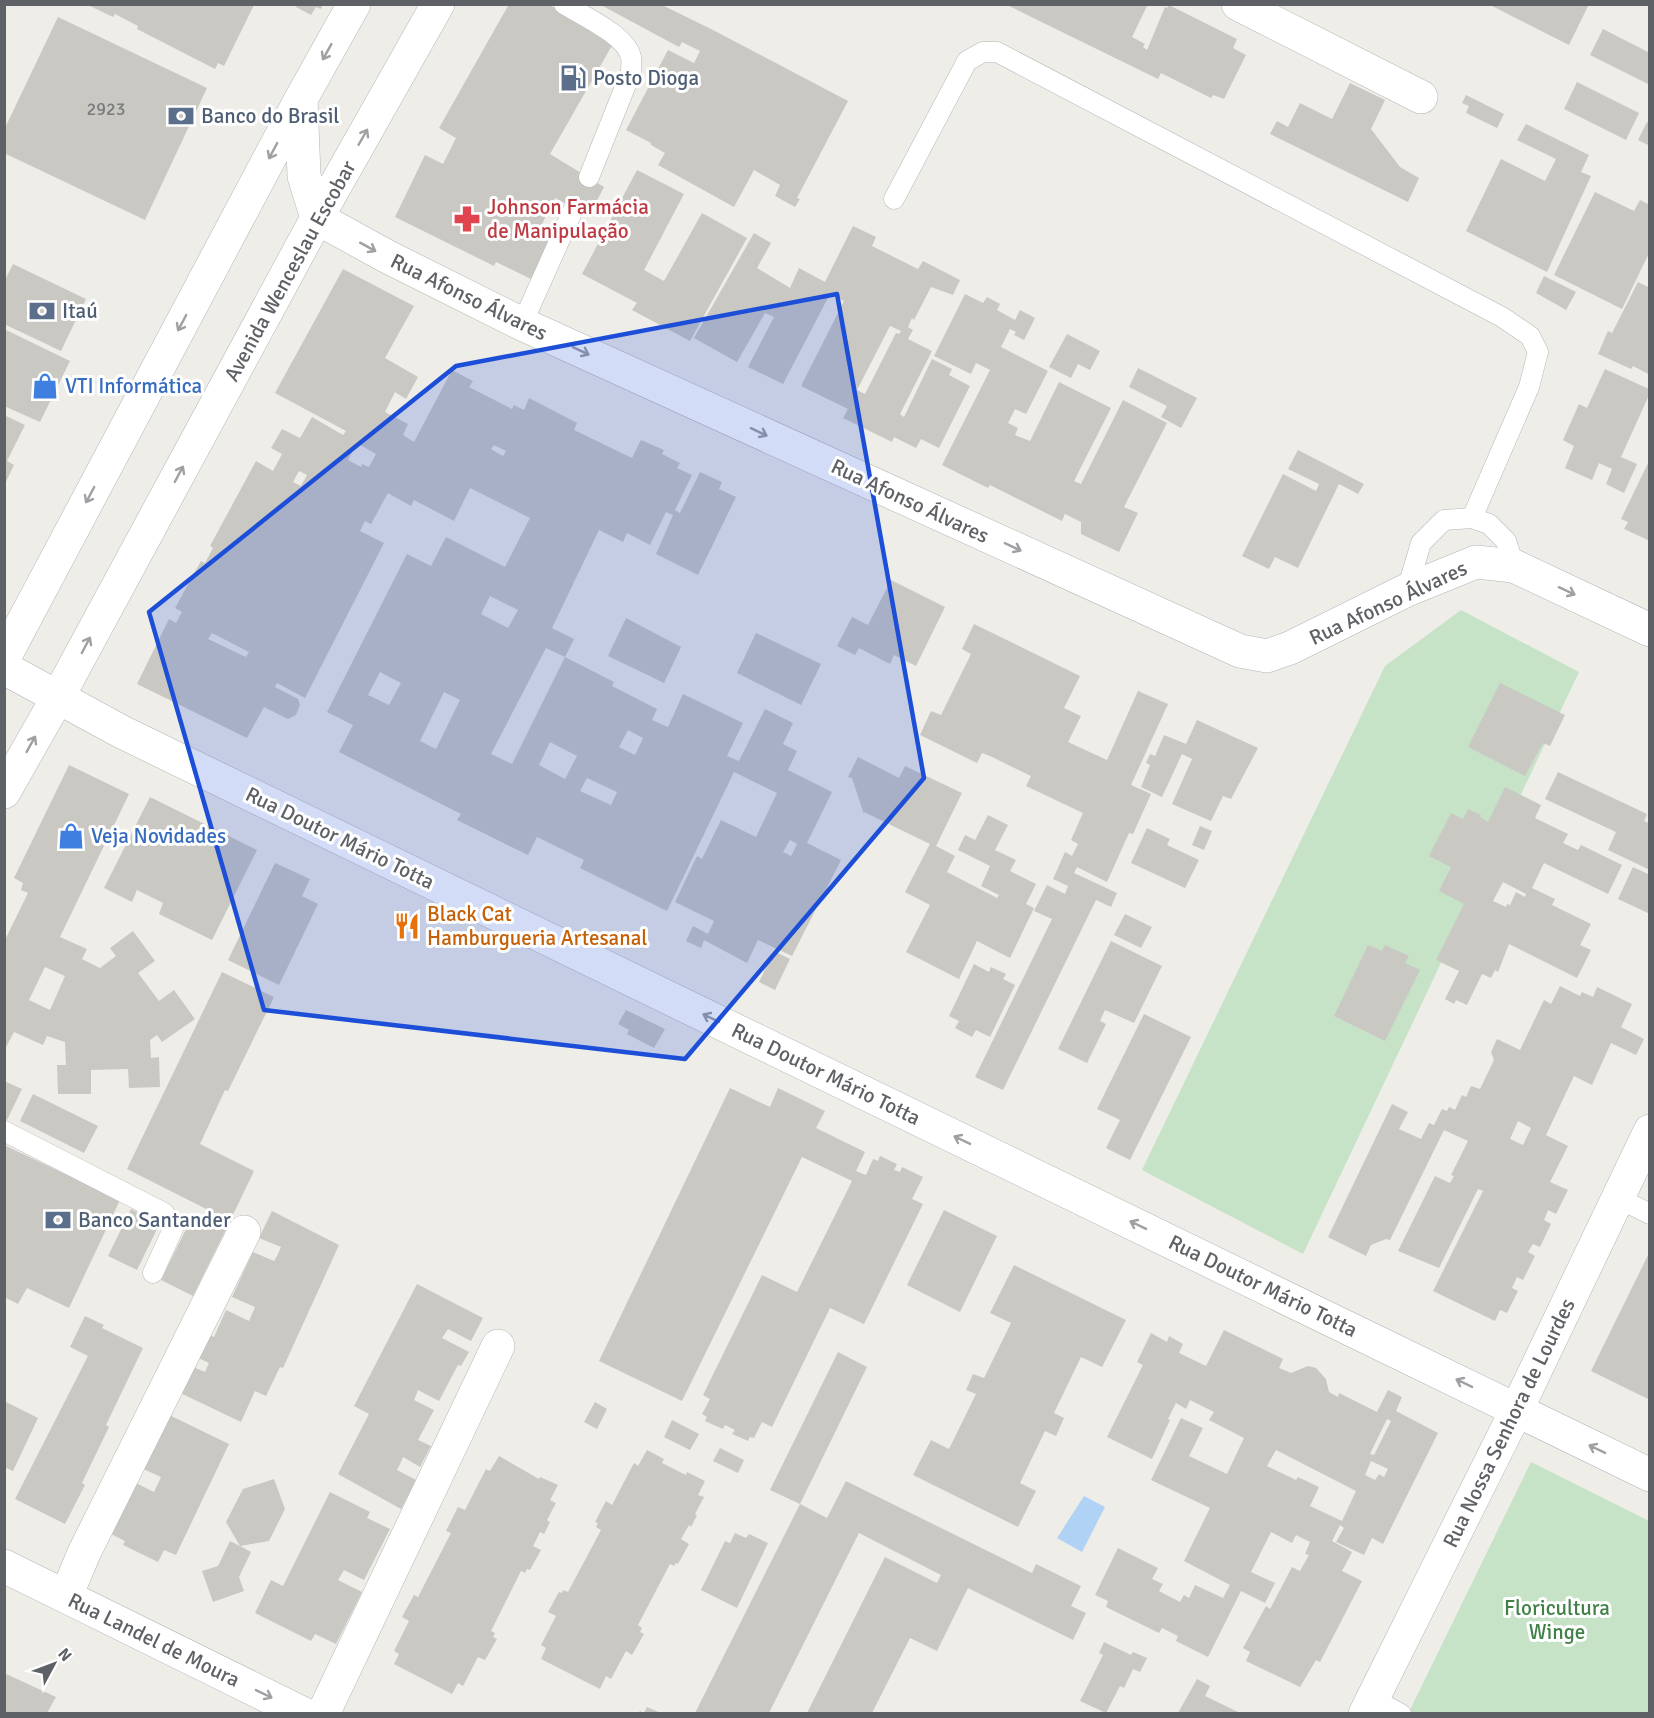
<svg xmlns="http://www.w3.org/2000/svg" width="1654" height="1718" font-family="Signika,sans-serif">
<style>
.green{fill:#c6e3c8}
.water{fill:#b0d2f5}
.building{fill:#cac8c3;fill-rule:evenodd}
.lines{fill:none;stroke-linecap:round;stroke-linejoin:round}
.lane-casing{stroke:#b4b6b9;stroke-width:21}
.street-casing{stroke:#b4b6b9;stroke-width:34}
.secondary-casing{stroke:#b3b5b9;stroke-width:34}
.lane{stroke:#fff;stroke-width:20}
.street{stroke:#fff;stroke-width:33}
.secondary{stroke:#fff;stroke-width:33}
.oneway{stroke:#9ea0a3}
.marked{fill:#1d4ed8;fill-opacity:0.2;stroke:#1d4ed8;stroke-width:4.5;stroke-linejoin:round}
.labels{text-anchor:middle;stroke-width:6;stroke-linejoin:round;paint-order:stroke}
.number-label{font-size:18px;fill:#797b7c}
.service-label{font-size:21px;fill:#4e5e75;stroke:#fff;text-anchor:start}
.health-label{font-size:21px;fill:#be3a42;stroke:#fff;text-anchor:start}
.street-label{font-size:21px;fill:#5e6165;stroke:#fff}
.shop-label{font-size:21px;fill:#366cbe;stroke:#fff;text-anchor:start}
.food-label{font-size:21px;fill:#c56008;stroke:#fff;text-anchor:start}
.park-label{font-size:21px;fill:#418148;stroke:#fff}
</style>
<rect width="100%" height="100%" fill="#eeede7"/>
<path class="green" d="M1461,610l118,62 -276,582 -161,-84 243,-504z
M1531,1462l118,59v192l-241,1z"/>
<path class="water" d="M1084,1496l21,11 -23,45 -25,-14z"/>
<path class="building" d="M297,4h26l-2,5 -5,-2 -5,8 -15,-8z
M509,4h39l66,38 -64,112 54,33 -15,29 -34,-18 -15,30 18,9 -23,44 -39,-19 -2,4 -99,-49 30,-62 18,9 13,-26 -17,-10z
M599,4h61l51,25 137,72 -51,97 3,1 -5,8 -20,-11 5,-11 -26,-15 -20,37 -76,-42 7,-12 -14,-8v-2l-25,-13 42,-80 26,13 6,-12 -18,-9 -3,5z
M1005,4h143l-16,33 13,7 -2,3 4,3 18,-43 2,1 2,-3 68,34 -4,9 13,7 -22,44 -11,-4 -2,3 -50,-25 -3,6z
M1488,4h101l-20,41z
M88,5h166l-30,61 -6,-3 -3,6 -78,-40 1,-3 -23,-12 -2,3z
M58,17l149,71 -62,132 -141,-67v-23z
M1603,29l47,24v32l-60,-30z
M1577,82l62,31 -13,27 -62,-31z
M1350,83l35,17 -14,29 29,38 19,11 -11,24 -138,-68 7,-13 11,6 12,-24 32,16z
M1466,95l38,19 -7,14 -31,-15 3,-7 -7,-3z
M1647,122l3,1v23l-12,-6z
M1526,124l63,31 -8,17 10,4 -44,96 -81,-41 35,-72 44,22 11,-22 -39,-19z
M637,170l47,24 -40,76 20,11 38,-68 45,25 -57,103 -58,-31 5,-7 -55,-29z
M1595,192l39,19 6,-11 10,5v46l-28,58 -68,-34z
M853,226l23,11 -4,9 46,23 5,-8 37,19 -7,15 -22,-8 -17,33 -2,-2 -4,9 5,3 -5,9 24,12 -32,63 4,3 28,-58 20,10 -3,6 21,11 -31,62 -18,-9 -5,9 -22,-11 -2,5 -49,-24 5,-9 -47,-23 43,-85 -14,-7 -47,90 -35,-17 26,-50 -9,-4 -28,49 -43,-24 60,-105 17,10 -14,25 33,20 9,-20 26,14zM890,326l11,5 -2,3 -3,-1 -31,61 -8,-4z
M13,264l73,35 -25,52 -57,-27v-42z
M343,269l71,37 -29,52 33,19 -12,22 -11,-7 -10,20 23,12 -5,11 11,7 38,-72 21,11 -4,6 43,22 2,-4 10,5 5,-12 48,25 -3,7 58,28 9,-18 23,10 -2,4 18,9 -3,5 15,7 -17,35 5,3 20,-41 22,10 -3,7 17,8 -38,78 -42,-21 17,-39 -7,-3 -16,33 -23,-12 -4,9 -24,-12 -47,98 22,11 -9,18 -19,-9 -55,106 21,10 53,-107 49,25 -2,4 45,23 -5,11 16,7 15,-33 60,29 -16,33 12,5 26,-52 28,14 -10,21 14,7 -9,19 44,22 -25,51 34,17 -49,96 -34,-16 -11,23 -43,-23 -3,8 -15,-7 7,-15 15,8 6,-13 -39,-19 22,-46 5,3 19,-39 35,17 21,-44 -43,-21 -67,139 -87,-43 4,-8 -47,-23 -9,18 -71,-35 4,-6 -122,-62 14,-27 -26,-13 80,-158 24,12 15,-29 59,30 25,-49 -60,-30 -16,33 -40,-21 -3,6 -23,-13 -17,31 -6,-3 -5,10 24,12 -79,155 -28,-15 -2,4 23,12 2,6 -4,10 -8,4 -24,-12 -17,31 -110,-54 32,-65 7,4 6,-11 -7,-4 26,-47 4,2 8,-15 -3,-2 46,-85 17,10 9,-17 -11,-6 11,-19 18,9 12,-21 31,18 3,-4 -71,-38zM357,443l19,11 -7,13 -7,-3 -1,3 -13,-7zM494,445l12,6 -3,5 -12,-7zM299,471l8,4 -6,11 -8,-4zM490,596l28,14 -10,18 -27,-14zM212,633l37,19 -3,5 -38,-18zM380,672l21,11 -12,22 -21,-10zM444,692l16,8 -24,49 -16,-8zM628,730l15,8 -8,17 -16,-8zM550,742l27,14 -12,23 -26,-14zM587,778l30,14 -6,13 -31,-14zM790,840l7,4 -6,12 -8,-4z
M1544,276l32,16 -10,18 -30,-17z
M1638,282l12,6v87l-17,-9 -2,3 -33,-15 10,-23 4,2z
M965,294l18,9 4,-6 13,7 -3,6 18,10 5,-10 15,8 -11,22 -10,-5 2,-3 -6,-3 -9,18 47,24 -22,43 -11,-5 -7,14 10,5 -3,7 15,6 29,-59 52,26 -37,73 7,3 42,-84 44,23 -43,84 14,6 -19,39 -38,-18v-12l-16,-8 -3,7 -72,-36 -2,3 -46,-23 48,-95 -14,-7 -5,11 -37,-18z
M4,329l66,32 -30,61 -36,-16z
M1067,334l33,17 -10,19 -12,-6 -7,14 -22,-11z
M1138,368l59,30 -16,30 -20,-11 6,-11 -38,-19z
M1605,369l44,20v6l-28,62 16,7 -13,29 -18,-9 6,-15 -13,-6 -7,17 -27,-12 9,-22 -11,-6 16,-36 8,4z
M4,415l21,10 -18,36 7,4 -10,21z
M1298,450l66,34 -6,10 -19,-10 -41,84 -23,-11 -6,12 -27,-13 41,-82 33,17 3,-7 -31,-15z
M1650,459v82l-26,-12 4,-7 -7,-3z
M891,580l54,27 -29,59 -22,-11 -4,9 -31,-16 -4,7 -18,-9 15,-29 16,8z
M626,618l55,29 -17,36 -56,-27z
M974,624l106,52 -16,32 17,8 -13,26 39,18 31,-69 30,13 -37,81 20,9 -18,40 -4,-1 -22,49 -30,-15 -3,6 43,20 -6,14 -15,-7 -93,190 -28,-13 77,-158 -18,-8 13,-26 18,9 3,-8 -15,-7 12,-27 7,4 6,-12 -7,-4 12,-27 -57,-27 5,-10 -39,-19 -10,-4 -5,10 -57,-28 11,-24 10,4 30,-61 -9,-5z
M756,633l65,31 -20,41 -64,-32z
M1500,683l65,32 -15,31 -7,-3 -18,33 -57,-29z
M1197,720l61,28 -27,51 -8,-3 -12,25 -39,-17 20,-45 -10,-5 -20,43 -21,-10 9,-22 -4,-2 4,-9 5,2 9,-21 22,9z
M858,757l41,21 6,-12 57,27 -26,53 19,10 -8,16 50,26 2,-3 -18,-9 9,-20 -32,-16 7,-15 10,5 13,-25 20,10 -13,25 21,10 -6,11 26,13 -10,20 8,4 -24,50 -33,-17 -18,38 -53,-27 24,-47 -25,-13 25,-48 -66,-32v2l-12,-36 -4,-1z
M69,765l60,29 -69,143 27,12 -5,10 18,9 16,-12 -6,-8 23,-17 22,30 -17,12 21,28 15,-11 21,29 -33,23 -5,-7 -7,5 1,18 8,-1 1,30 -31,1 -1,-19 -37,1v24h-33l-1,-29h9l-1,-23 -18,-6 -4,9 -29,-13 -10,19v-109l24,-49 -7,-3 2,-7 -9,-5zM45,967l20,9 -15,34 -21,-10z
M1558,772l89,42 -3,7 6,3v46l-42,-20 8,-18 -71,-33z
M1505,787l36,18 -6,13 33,16 -5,9 15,7 3,-5 41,20 -14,29 -64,-31 -12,25 23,11 -3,6 39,19 -11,21 11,5 -14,28 -68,-34 -11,28 -3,-2 -4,8 -9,-4 -15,31 -11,-5 -2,4 -9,-5 14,-28 -23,-11 28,-56 -25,-13 12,-24 -22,-11 22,-43 12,6 5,-10 13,6 -1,2 8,5zM1503,882l23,12 -1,3 -9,-5 -6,13 -3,-1 -1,3 -13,-6z
M150,797l107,53 -45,90 -53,-26 4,-11 -26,-13 -5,12 -28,-14z
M1200,826l12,5 -8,19 -12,-5z
M1147,828l23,11 -3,6 32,15 -14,28 -54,-25z
M275,863l35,16 -8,17 16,8 -39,81 -51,-25z
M1633,867l17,8v39l-32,-15z
M1125,914l27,13 -11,21 -27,-13z
M1111,941l51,25 -28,57 -29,-13 -5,11 6,3 -19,39 -29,-14z
M1368,945l14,6 3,-6 24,11 -4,7 15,7 -35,71 -51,-25z
M774,951l16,8 -15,31 -16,-8z
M974,964l15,8 2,-5 15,7 -3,5 12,6 -25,52 -14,-7 -4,7 -17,-9 4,-7 -10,-5z
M222,972l52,25 -46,94 -3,-1 -25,54 54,27 -24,50 -103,-52z
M1560,986l20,10 2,-4 11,5 4,-10 35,17 -11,23 23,12 -8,16 -25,-12 -19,42 -18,-9 -28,59 22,11 -18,36 18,8 -12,24 -8,-4 -4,10 7,4 -11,23 -7,-3 -5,8 7,4 -12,24 -6,-3 -5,11 6,3 -11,22 -7,-3 -5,11 -62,-30 50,-100 -5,-2 -39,79 -41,-17 37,-75 15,7 4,-7 -3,-1 17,-34 -24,-11 -54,110 -4,-1 -15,6 -5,11 -38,-19 64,-133 16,8 -9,17 22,10 8,-16 5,2 8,-16 5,2 2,-4 6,3 7,-15 4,2 5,-11 9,3 14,-29 -3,-8 6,-13 23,11 24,-50 7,4zM1518,1121l13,7 -8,17 -13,-6z
M626,1010l39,19 -11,19 -27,-14 2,-4 -11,-6z
M1144,1014l47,23 -61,123 -24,-12 14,-28 -23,-11z
M4,1081l18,8 -15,31 -3,-2z
M730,1088l40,19 8,-19 47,23 -9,17 49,24 -9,19 10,4 7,-16 5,2 2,-5 17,8 -3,6 6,2 2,-5 21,10 -11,22 11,5 -59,120 -34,-16 -58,119 -10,-5 -8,16 -4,-1 -2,4 -16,-7 3,-4 -10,-5 -2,4 -18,-8 2,-4 -5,-3 8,-15 -7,-4 59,-120 35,17 55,-111 -50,-24 -120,244 -83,-40z
M33,1094l65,32 -14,27 -64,-32z
M4,1145l116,55 -51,108 -42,-20 -9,16 -14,-7z
M131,1209l29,14 -23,47 -29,-14z
M944,1210l53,26 -37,76 -53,-27z
M272,1211l67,34 -56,123 -3,-1 -14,29 -11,-5 -14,31 -67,-32 12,-26 19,8 4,-9 -19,-9 11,-23 13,6 12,-27 23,11 6,-14 -23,-10 21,-45 21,9 3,-5 4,-9 -22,-9z
M194,1213l32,16 -33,67 -32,-16z
M1650,1251v149l-59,-29z
M1014,1265l112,55 -24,47 -21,-10 -27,56 10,5 -8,18 -11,-5 -25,52 16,8 -18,36 -105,-52 18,-35 18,9 27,-55 -10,-4 7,-16 11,4 27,-55 -21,-10z
M417,1284l66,34 -12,23 -23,-12 -6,9 27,14 -8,14 -3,-1 -19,36 -21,-11 -4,10 20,10 -16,30 13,6 -11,21 -17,-10 -3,7 -3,6 19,10 -15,29 -63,-35 31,-60 -15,-8z
M85,1316l19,9 -2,3 41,20 -37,77 3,2 -27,56 3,2 -20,39 -50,-25 73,-143 -18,-9z
M1224,1330l59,29 -4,9 12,5 17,-7 8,2 10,11 3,13 9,5 1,-4 38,19 11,-22 14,7 -6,14 42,22 -55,111 -11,-6 -8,17 -28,-13 8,-14 -4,-3 -8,16 20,11 -10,19 20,10 -42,81 -4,-2 -16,27 -54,-26 4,-9 -7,-4 23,-42 4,3 22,-42 8,4 9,-16 -4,-1 5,-12 -14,-7 -4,8 -21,-11 -20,40 24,11 -10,20 -24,-12 -33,66 -32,-16 2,-5 -16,-8 -3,5 -53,-26 2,-6 -13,-6 23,-47 40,20 -6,11 11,5 -4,7 21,11 4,-7 5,3 6,-13 28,13 7,-13 -46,-24 26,-53 -59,-28 30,-62 22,10 -14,28 38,18 17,-36 -35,-18 5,-8 -24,-12 -4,9 -10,-6 -8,16 2,1 -18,39 -45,-22 36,-72 -6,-3 14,-29 16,9 2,-6 14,8 -4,9 27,13zM1387,1419l4,2 -17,34 -4,-1zM1276,1450l80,41 -14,30 -32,-15 9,-19 -21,-10 -2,3 -29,-14zM1371,1461l17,8 -4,8 -5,-3 -4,6 -10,-5z
M838,1352l29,15 -67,137 27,14 19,-37 186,92 4,-9 45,22 -10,20 15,7 -13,27 -105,-52 -31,63 -27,-13 -38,75h-65l78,-156 52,26 4,-8 -82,-42 -90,180h-74l105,-209 -30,-14z
M4,1401l34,17 -25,53 -9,-4z
M595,1402l12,7 -10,20 -13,-7z
M163,1412l66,32 -53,111 -12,-5 -6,12 -35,-17 2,-4 -20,-10 25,-51 24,12 7,-15 -24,-11z
M672,1420l27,14 -9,16 -26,-13z
M720,1448l24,12 -6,13 -25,-12z
M647,1450l17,9 -2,4 24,12 1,-3 18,9 -7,14 6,2 -9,17 2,1 -6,12 -2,-2 -8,14 8,5 -11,20 -2,-1 -2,3 -4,-2 -32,61 4,3 -2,4 4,2 -12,21 -6,-4 -15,28 -5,-3 -6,13 -59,-30 5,-11 -5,-3 15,-29 -8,-4 11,-20 3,1 1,-3 5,2 33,-62 -5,-3 2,-4 -3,-1 11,-21 6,4 22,-42 4,3z
M499,1456l40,23 1,-2 18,8 -8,15 6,3 -9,17 3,2 -6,12 -4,-2 -7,14 8,4 -11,20 -3,-1 -2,4 -4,-2 -30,60 4,2 -2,4 4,2 -12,21 -7,-3 -15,29 -5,-3 -6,11 -58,-30 5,-10 -5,-3 15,-30 -7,-4 12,-22 4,2 33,-64 -5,-2 12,-24 7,3 21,-41 4,2z
M274,1479l11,30 -16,32 -29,5 11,6 -12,25 5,14 -31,11 -11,-31 16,-5 12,-25 10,5 -14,-24 17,-33z
M330,1492l40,20 -3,6 23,11 -26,51 -20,-10 -6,10 24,12 -26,52 -21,-10 -4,7 -56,-28 16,-33 12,6z
M735,1533l11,5 3,-4 19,9 -31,65 -36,-18 24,-49 5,2z
M1104,1642l27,13 2,-3 14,6 -7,14 -7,-3 -9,19 -4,-2 -14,27 -26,-12 23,-46 -4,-2z
M4,1673l52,24 -9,16h-43z
M1197,1679l13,7 -5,10 35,17h-62z
M647,1707l14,6h-23l2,-2 4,2z"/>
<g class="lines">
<g class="lane-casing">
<path id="lane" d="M564,4c19,12 62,31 67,53 1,5 0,11 0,15l-42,105
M894,199l73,-138 16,-9h14l505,265 28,19 8,16 -9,35 -57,131
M522,324l52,-116
M1407,590l14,-47 23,-23 28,-2 17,6 17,17 8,25
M4,1131l160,82 7,9 2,7 -20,44
M1618,1198l32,16
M1373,1699l28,15"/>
</g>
<g class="street-casing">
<path id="street" d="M1238,4l183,93
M4,1566l300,148
M66,1596l18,-43 160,-321
M323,1714l175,-368
M1365,1714l152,-305"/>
</g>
<g class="secondary-casing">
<path id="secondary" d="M301,99l3,77 13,42 69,38 136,68 718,327 27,5 23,-8 117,-58 69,-28 38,4 136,64
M4,658l297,-559 53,-95
M4,668l118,64 1528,743
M4,792l54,-95 259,-479 121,-214
M1517,1409l133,-278"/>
</g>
<use href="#lane" class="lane"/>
<use href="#street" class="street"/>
<use href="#secondary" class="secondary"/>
</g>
<defs><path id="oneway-shaft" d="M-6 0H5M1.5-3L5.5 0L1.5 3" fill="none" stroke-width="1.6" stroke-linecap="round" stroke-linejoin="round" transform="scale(1.5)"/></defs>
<g class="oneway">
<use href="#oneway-shaft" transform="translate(327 52) rotate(119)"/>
<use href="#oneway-shaft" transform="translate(363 137) rotate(-60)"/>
<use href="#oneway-shaft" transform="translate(273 151) rotate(118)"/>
<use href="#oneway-shaft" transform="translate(368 247) rotate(29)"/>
<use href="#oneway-shaft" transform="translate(182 323) rotate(118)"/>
<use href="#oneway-shaft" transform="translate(581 351) rotate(25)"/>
<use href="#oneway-shaft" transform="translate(759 432) rotate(25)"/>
<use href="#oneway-shaft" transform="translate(179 474) rotate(-62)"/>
<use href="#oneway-shaft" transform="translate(90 495) rotate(118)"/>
<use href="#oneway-shaft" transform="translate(1013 547) rotate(25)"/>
<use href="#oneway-shaft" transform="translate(1567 591) rotate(25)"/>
<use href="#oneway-shaft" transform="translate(86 645) rotate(-62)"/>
<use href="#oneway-shaft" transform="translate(31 744) rotate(-61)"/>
<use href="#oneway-shaft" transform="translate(711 1018) rotate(-154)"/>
<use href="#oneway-shaft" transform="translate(962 1140) rotate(-154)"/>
<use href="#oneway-shaft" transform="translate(1138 1225) rotate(-154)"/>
<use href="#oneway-shaft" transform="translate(1464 1383) rotate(-154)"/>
<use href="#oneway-shaft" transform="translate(1597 1449) rotate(-154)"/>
<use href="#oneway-shaft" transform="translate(264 1694) rotate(26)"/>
</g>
<path class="marked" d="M837,294l87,484 -239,281 -421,-49 -115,-398 307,-246z"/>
<defs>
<g id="fuel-bare" transform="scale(2.07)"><path d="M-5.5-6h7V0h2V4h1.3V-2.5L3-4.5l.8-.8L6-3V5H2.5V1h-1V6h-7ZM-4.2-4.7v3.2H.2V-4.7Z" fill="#5c6f8a" stroke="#fff" stroke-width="2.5" paint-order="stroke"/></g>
<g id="bank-bare" transform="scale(2.07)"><path d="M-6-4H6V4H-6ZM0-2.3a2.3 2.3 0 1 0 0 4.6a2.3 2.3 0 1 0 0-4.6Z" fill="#5c6f8a" stroke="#fff" stroke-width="2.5" paint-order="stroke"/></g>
<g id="pharmacy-bare" transform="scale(2.07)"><path d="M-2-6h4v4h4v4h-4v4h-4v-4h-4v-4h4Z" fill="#e0444e" stroke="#fff" stroke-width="2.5" paint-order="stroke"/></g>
<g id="shop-bare" transform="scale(2.07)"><path d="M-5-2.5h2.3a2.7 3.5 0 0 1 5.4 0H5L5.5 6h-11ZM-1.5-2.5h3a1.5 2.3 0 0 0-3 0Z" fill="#3f7fe0" stroke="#fff" stroke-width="2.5" paint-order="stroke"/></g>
<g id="restaurant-bare" transform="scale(2.07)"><path d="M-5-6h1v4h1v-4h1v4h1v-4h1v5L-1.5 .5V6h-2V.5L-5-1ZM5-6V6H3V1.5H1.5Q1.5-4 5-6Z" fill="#e8710a" stroke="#fff" stroke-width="2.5" paint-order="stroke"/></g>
</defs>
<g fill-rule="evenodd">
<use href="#fuel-bare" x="573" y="78"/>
<use href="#bank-bare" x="181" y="116"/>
<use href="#pharmacy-bare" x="467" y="219"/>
<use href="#bank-bare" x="42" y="311"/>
<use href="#shop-bare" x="45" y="386"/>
<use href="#shop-bare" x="71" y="836"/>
<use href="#restaurant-bare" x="407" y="926"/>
<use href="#bank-bare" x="58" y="1220"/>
</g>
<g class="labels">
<g class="number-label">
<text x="106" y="115">2923</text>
</g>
<g class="service-label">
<text x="593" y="85">Posto Dioga</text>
<text x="201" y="123">Banco do Brasil</text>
<text x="62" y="318">Itaú</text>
<text x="78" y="1227">Banco Santander</text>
</g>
<g class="health-label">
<text x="487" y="214">Johnson Farmácia<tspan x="487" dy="24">de Manipulação</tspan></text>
</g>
<g class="street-label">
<text transform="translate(290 271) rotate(-61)" y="7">Avenida Wenceslau Escobar</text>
<text transform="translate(469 297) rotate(26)" y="7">Rua Afonso Álvares</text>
<text transform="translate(910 501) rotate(25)" y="7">Rua Afonso Álvares</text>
<text transform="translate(1388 603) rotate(-25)" y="7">Rua Afonso Álvares</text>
<text transform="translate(340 838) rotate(26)" y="7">Rua Doutor Mário Totta</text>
<text transform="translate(826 1074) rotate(26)" y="7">Rua Doutor Mário Totta</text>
<text transform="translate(1263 1286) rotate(26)" y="7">Rua Doutor Mário Totta</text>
<text transform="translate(1509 1423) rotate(-64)" y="7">Rua Nossa Senhora de Lourdes</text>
<text transform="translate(154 1640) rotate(26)" y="7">Rua Landel de Moura</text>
</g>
<g class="shop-label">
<text x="65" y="393">VTI Informática</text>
<text x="91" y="843">Veja Novidades</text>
</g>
<g class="food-label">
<text x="427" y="921">Black Cat<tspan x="427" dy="24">Hamburgueria Artesanal</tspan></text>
</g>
<g class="park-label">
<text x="1557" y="1615">Floricultura<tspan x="1557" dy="24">Winge</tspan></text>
</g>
</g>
<rect width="1654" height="1718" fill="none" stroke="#5e6165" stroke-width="12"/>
<g transform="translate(54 1664) rotate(49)" stroke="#ffffff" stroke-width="4.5" paint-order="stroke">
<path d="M0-4.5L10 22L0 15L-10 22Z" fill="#5e6165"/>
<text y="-9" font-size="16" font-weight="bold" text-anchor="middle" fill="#5e6165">N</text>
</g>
</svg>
